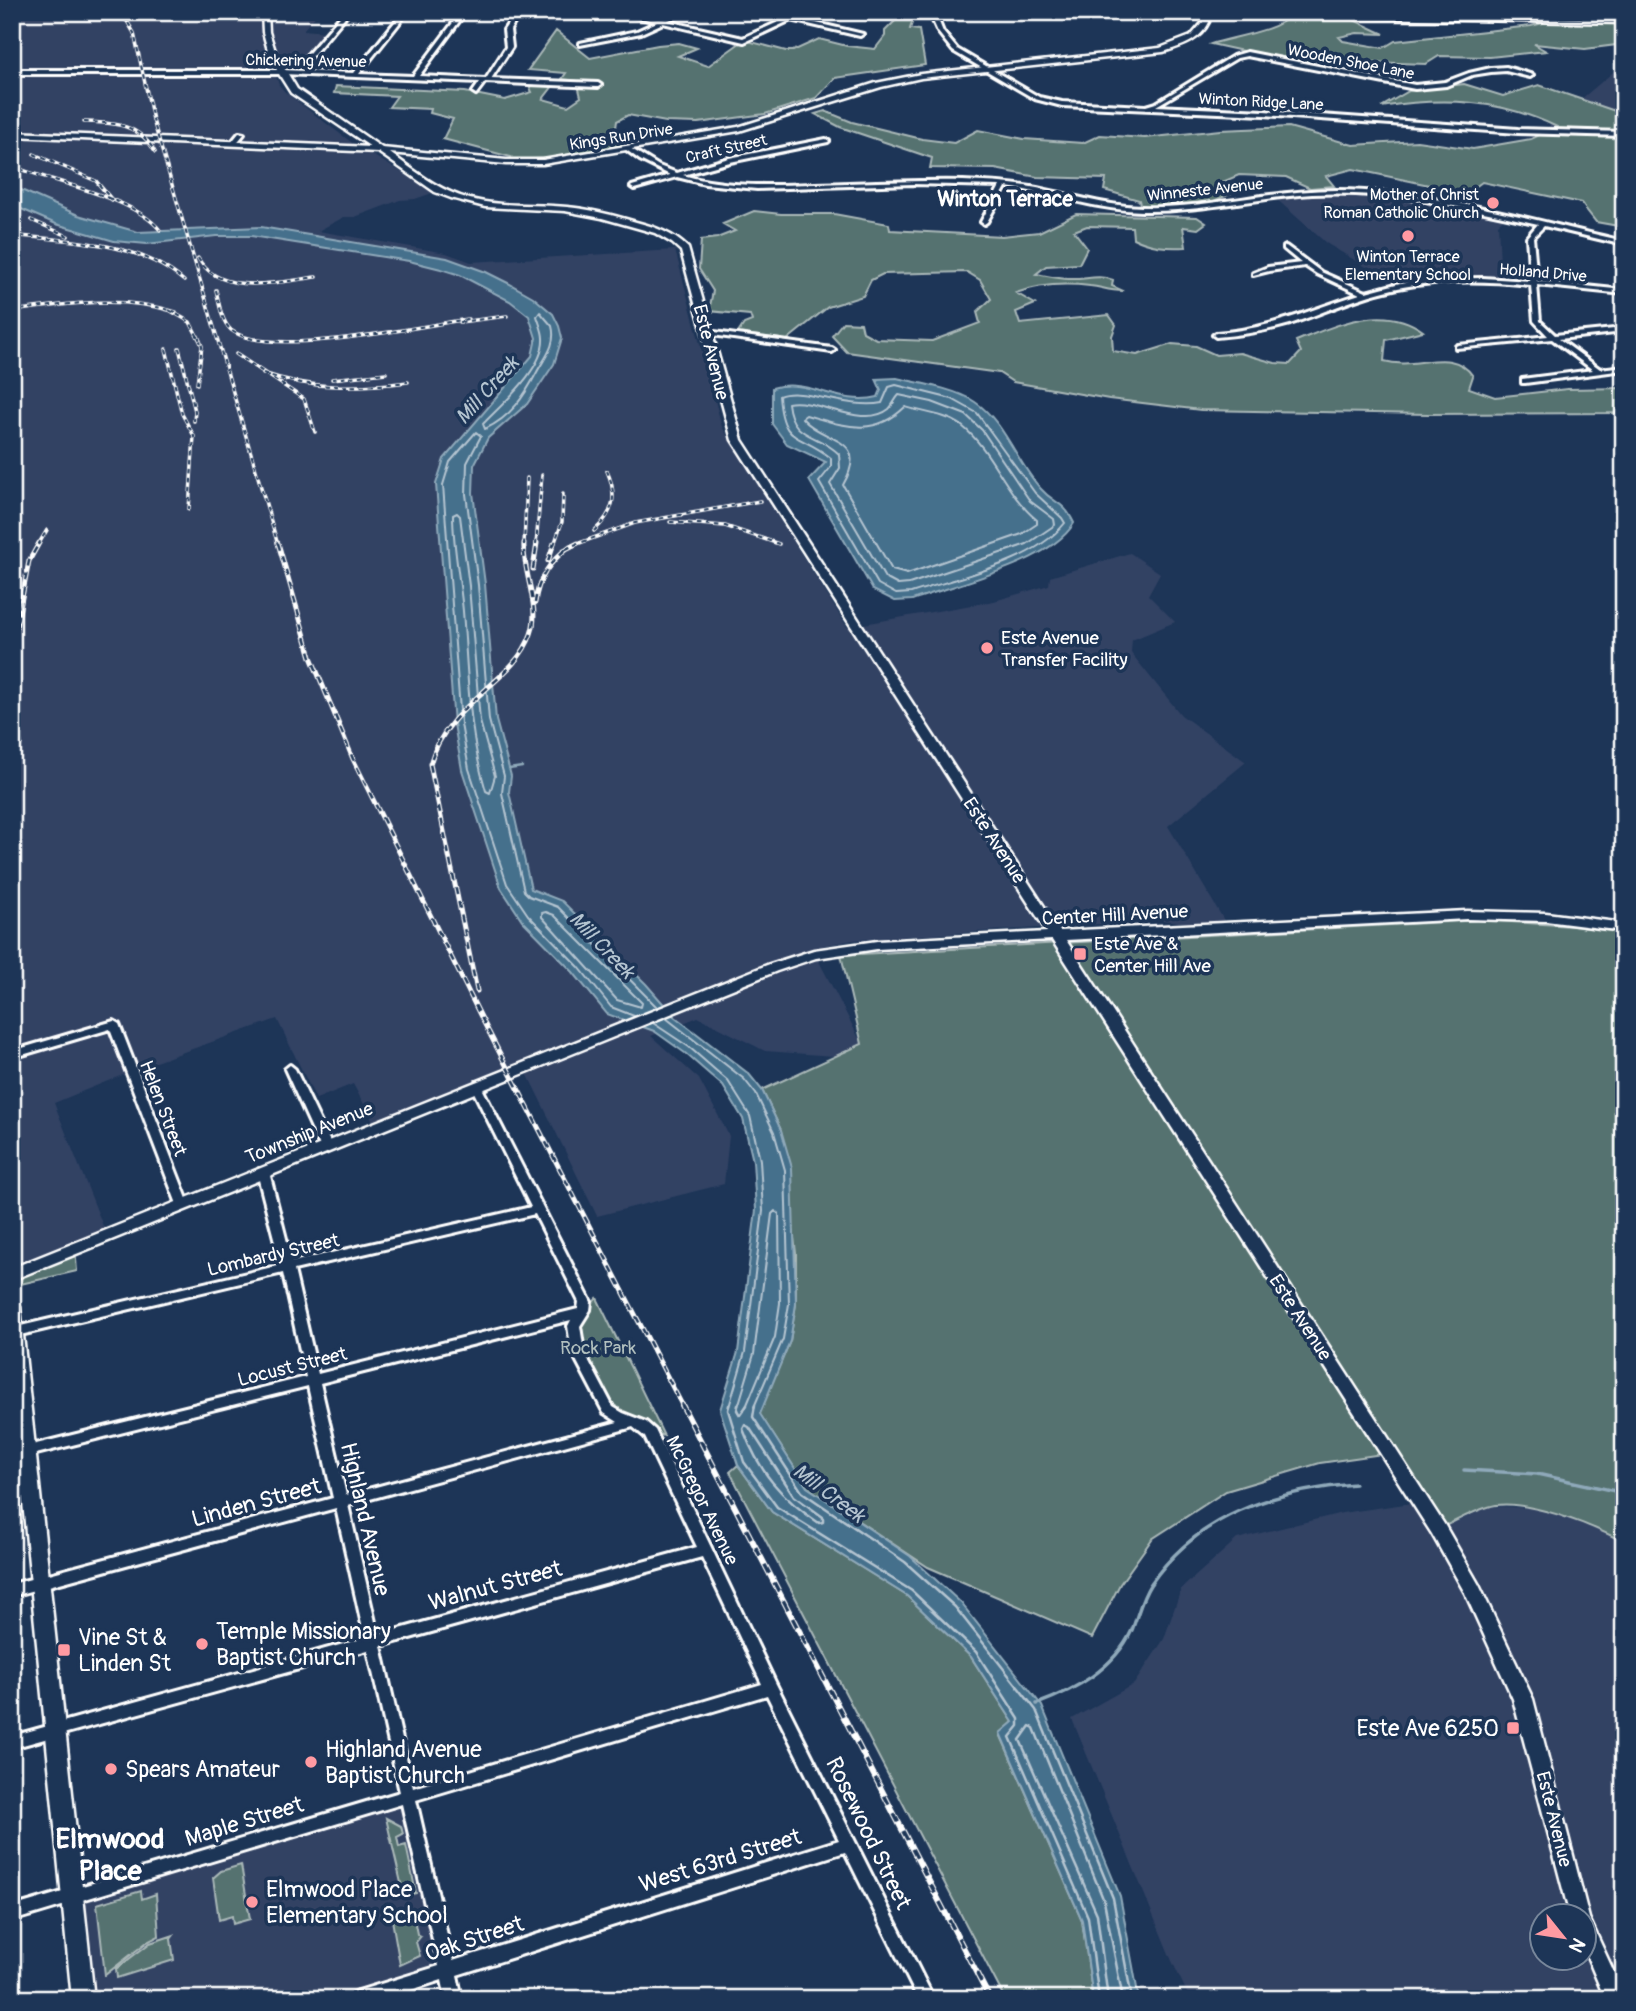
<svg xmlns="http://www.w3.org/2000/svg" width="1636" height="2011" font-family="Pangolin,sans-serif">
<style>
.built{fill:#324264;fill-rule:evenodd}
.green{fill:#557270;stroke:#aab8b8;stroke-width:2}
.water{fill:#456f8c;stroke:#8fa9ba;stroke-width:2}
.lines{fill:none;stroke-linecap:round;stroke-linejoin:round}
.shore-far1{stroke:#b5c5d1;stroke-width:2}
.shore{stroke:#b5c5d1;stroke-width:2.5}
.stream-far1{stroke:#8fa9ba;stroke-width:2.5}
.stream{stroke:#8fa9ba;stroke-width:3.5}
.street-casing{stroke:#fff;stroke-width:6}
.secondary-casing{stroke:#fff;stroke-width:5}
.street{fill:#1d3557;fill-rule:evenodd}
.secondary{fill:#1d3557;fill-rule:evenodd}
.rail-far2-casing{stroke:#fff;stroke-width:3.5}
.rail-far1-casing{stroke:#fff;stroke-width:5}
.rail-casing{stroke:#fff;stroke-width:6}
.rail-far2{stroke:#1d3557;stroke-width:2;stroke-dasharray:4.5;stroke-linecap:butt}
.rail-far1{stroke:#1d3557;stroke-width:2.5;stroke-dasharray:7;stroke-linecap:butt}
.rail{stroke:#1d3557;stroke-width:3.5;stroke-dasharray:10;stroke-linecap:butt}
.poi-dot{fill:#ff9aa2;stroke:#1d3557;stroke-width:2.5}
.labels{text-anchor:middle;stroke-width:7;stroke-linejoin:round;paint-order:stroke}
.far-street-label{font-size:16px;fill:#fff;stroke:#1d3557}
.far-poi-label{font-size:16px;fill:#fff;stroke:#1d3557;text-anchor:end}
.street-label{font-size:19px;fill:#fff;stroke:#1d3557}
.poi-label{font-size:19px;fill:#fff;stroke:#1d3557;text-anchor:start}
.park-label{font-size:19px;fill:#b2c0bf;stroke:#1d3557}
.far-district-label{font-size:21px;font-weight:bold;fill:#fff;stroke:#1d3557}
.water-label{font-size:21px;font-style:italic;fill:#b5c5d1;stroke:#1d3557}
.near-street-label{font-size:23px;fill:#fff;stroke:#1d3557}
.near-poi-label{font-size:23px;fill:#fff;stroke:#1d3557;text-anchor:start}
.near-quarter-label{font-size:28px;font-weight:bold;fill:#fff;stroke:#1d3557}
</style>
<rect width="100%" height="100%" fill="#1d3557"/>
<filter id="ink" filterUnits="userSpaceOnUse"><feTurbulence type="fractalNoise" baseFrequency=".0143" numOctaves="2"/><feDisplacementMap in="SourceGraphic" scale="14" xChannelSelector="R" yChannelSelector="G"/><feConvolveMatrix kernelMatrix="1 2 1 2 8 2 1 2 1" color-interpolation-filters="sRGB"/></filter>
<g filter="url(#ink)">
<path class="built" d="M12,12h307l-16,18 23,2 -24,28 -30,4 7,21 7,8 69,52 80,47 -20,7 -15,1 -45,17h-11l-26,14 128,22 25,9 204,-12 47,177 125,200 147,-26 55,-16 1,-8 80,-24 30,20 -12,22 27,27 -43,18 -1,13 50,62 65,47 -78,64 57,96h-45l-18,-2 -308,20 -42,8 50,96 -28,12 -69,-5 -67,-34 -47,19 48,43 30,57 -5,48 -127,32 -76,-155 -148,60 -20,-37 -37,15 -39,-80 -130,46 -93,38 51,128 -93,35z
M1180,12h407l-24,6z
M1624,63v71l-82,-2z
M1355,192l81,10 70,15 -8,7 3,58 -24,-2 -81,5 -70,-42 -53,-47z
M1419,1502l37,20 34,-16 46,2 61,20 27,14v457h-434l-18,-38 -100,-242 62,-35 30,-45 17,-50 56,-50 105,-26zM1542,1916h42v42h-42z
M408,1795l39,175 -89,29h-275l-10,-103z"/>
<path class="green" d="M884,12h46l-1,7 -16,1 -3,9 9,1 6,35 -90,13 -19,20 -51,16 -67,9 -32,-1 -38,-7 -11,6 -2,13 17,12 -71,12 -53,2 3,-3 -68,-18 10,-20 -23,-6 1,-4 -42,-2 8,-11 -63,-3 2,-7 129,6 40,8 27,-8 -4,-9 25,3 -10,13 25,7 13,-9 -4,-16 -15,-2 4,-6 -38,-3 28,-39 34,27 68,-13 21,-2 18,5 -19,8 30,10 36,-26 42,11h7l26,-12 28,7 28,3 10,-13v-5l10,-10 -19,-6z
M1588,12h36v32l-39,5 -51,-5 12,7 -56,6 -51,-1 -13,8 -147,-5 -68,-15c20,-7 68,-13 78,-28l21,4 42,-1 32,15 -27,-1 -18,4 4,4 40,7 12,-7 136,-15z
M1464,84l39,12 36,-11 85,29v113l-28,-5 -15,-19 -99,-21 -15,11 -114,-24 -27,7 8,10 -24,2 -24,-11 -47,-2 -19,8 10,11 -21,9 -68,6 -2,-9 -35,-10 2,-11 -69,-2 -42,-8 -65,-1 2,-10 -92,-31 -25,-13 10,-3 27,11 70,17 32,4 24,-13 46,9 59,4 17,-8 45,3 75,-8 69,-3 64,18 64,-4 56,8 58,-10 26,-12c-58,-28 -114,-30 -176,-20l28,-16z
M754,211l27,3h53l55,10 1,6 112,6 37,-4 37,-18 121,3 9,6 -8,6 -15,-2 3,20c-20,1 -35,0 -53,-9l-1,-11 -45,-1 -13,5 13,17 -8,16 -33,2 -10,8c11,2 23,5 33,5 17,1 28,-5 44,1l-1,6 11,5c-15,0 -21,-4 -33,-5 -26,-3 -50,-2 -74,7l19,11 -19,8 4,12 89,-9 7,10 -4,11 1,15 24,4 35,-11 24,2 20,9 24,-2 35,10 15,1 11,-12 -5,-11c41,-16 88,-39 127,-10l-37,9 -2,21c34,10 67,-16 89,15l-4,12 26,9 72,-8 57,-1v25l-196,1 -227,-4 -92,-11 -96,-17 -14,-9 -152,-21 -15,-16 11,-14 18,1 2,9 13,7 56,2 48,-18 -3,-11 14,-13 -11,-19 -13,-8 -84,2 -12,6 -8,16 -35,11 -41,33 -49,-7 6,-9 8,-3 -2,-6 -41,-4 4,-20 -14,-22 2,-29 16,-2 18,-7 -12,-7z
M1482,920l91,6 51,7v609c-31,-16 -102,-46 -136,-35 -17,5 -34,15 -50,22l-49,-76 -69,10 -94,28 -74,48 -32,45 -28,54 -164,-71 -121,-80 -48,-74 31,-72 6,-37v-51l-15,-123 -19,-40 100,-46 -21,-89z
M75,1247l2,24 -65,15v-12z
M597,1298l67,138 -51,-21 -35,-63 -2,-31z
M738,1465l34,47 135,84 64,61 42,65 -13,12 82,186 11,79h-88l-275,-527z
M386,1818l15,8 2,8 -6,3 2,10 7,-2 10,48 -12,3z
M241,1865l9,54 -17,5 -1,-8 -13,4 -6,-42 8,-7z
M141,1891l1,8 14,-5 3,42 -12,6 -42,33 -8,-71z
M410,1908l7,9 -3,2 3,15 4,2 -5,6 4,14 -20,9 -9,-51z
M174,1935l-3,4 3,21 -57,18 -1,-9 34,-26z"/>
<path class="water" d="M12,186l66,29 60,17 123,-5 186,31 39,14 22,11 25,14 20,17 6,12 3,12 -8,26 -27,40 -39,34 -14,27 -1,28 12,91 11,136 15,56 -2,16 22,97 31,12 84,83 28,32 75,58 13,16 19,40 11,38 4,136 -6,37 -30,73 47,73 103,69 51,47 81,103 78,190 19,103h-46l-11,-79 -82,-187 13,-11 -42,-65 -64,-61 -135,-84 -34,-47 -18,-55 18,-58 18,-142 -3,-49 -10,-42 -20,-33 -38,-33 -31,-22 -47,-17 -34,-42 -51,-52 -21,-32 -39,-118 -8,-46 -18,-240 8,-25 88,-103 4,-18 -7,-22 -19,-15 -50,-26 -19,-6 -32,-8 -158,-25h-35l-69,8 -33,-3 -58,-17 -44,-19z
M897,378c23,5 59,11 78,24 30,20 42,61 66,87 14,16 22,11 33,34 -23,40 -118,61 -162,77l-17,1 -22,-11 -64,-110 17,-18 -39,-18 -15,-20v-36c37,-11 67,19 106,9l3,-7 -5,-11z"/>
<g class="lines">
<path class="shore-far1" d="M540,312l12,14c5,19 -7,31 -15,46 -13,25 -26,45 -52,57l-2,-5c19,-20 62,-56 60,-86 0,-7 -4,-15 -6,-22z
M896,385l56,14 25,14 58,80 27,25 3,5c-32,40 -106,54 -154,70l-15,1 -18,-10 -59,-102 12,-15v-9c-32,-26 -48,-12 -52,-62 23,-10 69,14 103,7l7,-16z
M899,395l33,7 34,13 16,15 48,71 24,18 1,6 -28,19 -118,40 -11,1 -13,-7 -55,-94 10,-16 -1,-14c-22,-22 -47,-14 -51,-51 28,-6 75,27 101,6 4,-4 6,-10 10,-14z
M905,407c17,5 44,8 57,19 31,25 43,68 75,94v4l-15,10 -115,40 -15,-4 -49,-85c28,-49 -19,-41 -41,-67l4,-3c39,11 67,23 99,-8z
M457,513l3,3 9,70 11,135 15,55 -5,17 -4,-2c-18,-59 -18,-119 -23,-180 -3,-32 -10,-64 -10,-96z
M546,912l8,3 88,88 -1,4 -24,-7 -75,-83v-4z
M634,1016l-23,-9 -32,-40 -51,-52 -21,-31 -38,-115 -8,-45 -18,-239 7,-23 26,-30 5,4 -14,27 -1,31 12,91 11,135 15,56 -2,17 22,98 5,5 29,11 99,100
M666,1018l78,61 12,15 18,38 11,38 4,134 -6,35 -29,68
M653,1023l36,24 39,34 22,35 10,44 3,51 -18,141 -16,55
M738,1407l16,-53 18,-140 3,-3 4,3 1,89 -5,34 -29,70"/>
<path class="shore" d="M729,1405l-1,5 16,52 33,45 135,84 64,61 43,67v7l-9,11 78,180 11,82
M738,1405l-1,5 3,5 7,-10
M755,1405l-2,12 49,75 103,70 50,45 81,103 77,188 19,101
M745,1425l4,2 45,69 29,21v5l-4,1c-38,-25 -60,-51 -76,-94z
M1108,1999l-11,-85 -77,-174 10,-14 4,2 70,173 19,98"/>
<path class="stream-far1" d="M509,769l13,-2"/>
<path class="stream" d="M1464,1470l73,4 87,19
M1037,1704c38,-14 77,-35 95,-74 6,-15 9,-31 18,-45 48,-71 124,-94 205,-101"/>
<g class="street-casing">
<path id="street" d="M344,12h5l-42,50 -12,4v-2l8,-4z
M403,12h5l-49,62 54,2 48,-64h5l-47,64 67,3 20,-32 -2,-17 12,-18h5l-11,18 2,17 -21,32 107,4 3,2 -3,2 -113,-5 -9,12 -3,-2 7,-10 -198,-8h-270v-4h270l72,3z
M617,12c14,0 27,6 41,7 10,1 18,-7 28,-7l-19,9 76,17 42,-19 -25,-7c9,0 21,5 29,5 6,-1 11,-5 17,-5l-11,6 68,16 -3,2 -69,-16 -47,22 -81,-19 -22,10 -61,12v-2l57,-12 20,-9z
M929,12h6l8,20 14,17 82,48 23,5 84,4 10,-3 77,-47 14,-4 168,33 30,-3 24,-9 22,-5 15,-1 27,8 -3,2 -24,-6 -15,1 -19,3 -26,11 -31,3 -168,-33 -10,2 -81,48 108,5 254,18 106,3v4l-106,-3 -254,-18 -202,-9 -27,-7 -82,-48 -15,-19z
M239,133l5,1 -9,11h-4l-1,-1z
M826,139l3,2 -1,1 -98,20 -47,13c43,13 88,10 132,9 49,-1 99,-4 148,-3 25,1 50,2 74,7 35,7 69,18 105,19 65,2 129,-17 195,-17 98,1 192,29 287,51v4l-80,-19 -11,11 4,44 87,9v4l-87,-9 3,36 15,14 69,-7v4l-65,7 41,30 24,-3v4l-99,13h-3v-4l71,-9 -41,-31 -96,9v-2l2,-1 90,-9 -14,-15 -3,-36c-50,-5 -101,-6 -150,7 -31,8 -61,22 -91,32 -25,7 -49,11 -74,13l-3,-2 3,-2c55,-4 93,-23 144,-39l-43,-20 -12,-8 -36,5 -16,4v-2l15,-6 33,-4 -17,-14v-2l2,-1 35,26 45,20 34,-9 27,-4 56,-1 47,3 -3,-44 11,-13c-74,-17 -150,-34 -226,-30 -57,4 -113,18 -170,17 -46,-1 -90,-18 -136,-24l-19,35 -3,2 -3,-2 19,-36 -87,-2 -156,5 -52,-5 -28,-7 -43,12 -3,-2 1,-1 38,-11 -30,-15 -15,-11 5,-1 29,18 18,7 52,-15z
M707,331l125,17 3,2 -3,2 -127,-18 -1,-1z
M114,1021l5,3 70,180 -2,3h-8l-2,-3 -67,-175 -98,29v-7z
M290,1065l5,4 37,77 -2,3h-8l-2,-3 -35,-77z
M476,1082l5,4 110,216 -1,8 -10,16 4,26 29,55 10,6 23,9 9,8 121,254 158,315h-16l-73,-147 -388,123 5,24h-16l-4,-19 -59,19h-33l2,-5 6,-3 81,-25 -37,-162 -390,117v-14l388,-115 -32,-142 -356,98v-12l353,-98 -29,-130 -324,88v-12l321,-86 -25,-112 -296,74v-10l294,-73 -23,-104 -267,63 -4,-2v-6l269,-63 -24,-93 2,-3h8l2,3 23,90 239,-55 -60,-121zM535,1214l44,88 -1,7 -260,65 -24,-104zM571,1320l-3,6 4,26 32,61 14,9 -272,73 -26,-112zM633,1427l12,10 52,110 -319,88 -30,-130zM702,1557l60,127 -349,104 -32,-142zM767,1695l72,145 -386,121 -37,-161z"/>
</g>
<g class="secondary-casing">
<path id="secondary" d="M262,12h6l1,20 7,22 21,35 85,59 124,12h37l195,-33 138,-44 45,-9 239,-26 31,-12 12,-14 -2,-8 -24,-2 447,7v4l-416,-8 1,7c-9,19 -27,24 -46,30l-242,26 -40,9 -142,44 -196,33h-37l-116,-11c25,18 49,38 80,46 31,8 64,5 97,8 23,2 46,8 69,15 19,5 37,11 52,26l54,192 318,491 407,-20 79,2 78,10v8l-78,-10 -79,-2 -401,21 378,584 35,61 54,114 56,219 34,74 1,7h-19l-21,-50v-33h-14l-57,-217 -48,-106 -33,-59 -380,-594 -175,9 -61,9 -39,13 -765,309v-12l755,-303 47,-15 63,-9 170,-9 -315,-492 -51,-189 -9,-8 -17,-10 -53,-15 -37,-7 -80,-4 -34,-9 -16,-6 -57,-40 -366,-16v-4l359,15 -80,-54 -12,-19 -10,-20 -6,-22z
M12,1301l6,2 2,4 74,692h-22l-60,-608z"/>
</g>
<use href="#street" class="street"/>
<use href="#secondary" class="secondary"/>
<g class="rail-far2-casing">
<path id="rail-far2" d="M114,12l13,9 7,12 19,87 125,425
M84,122c30,1 55,1 71,30
M34,154l62,27 16,19
M12,166c40,16 122,31 148,64
M31,220l37,16
M12,235c60,7 124,5 172,46
M198,258c22,39 81,24 118,19
M216,290c3,12 5,31 15,40 36,29 190,-4 237,-11
M169,310l21,12 11,21
M12,311c55,-7 110,-16 164,1
M460,322l47,-6
M179,348l16,63 -1,10
M166,349l16,65 12,22 -5,73
M236,354l68,45 11,33
M263,373c48,17 95,15 145,9
M332,379l54,-6
M197,384l5,-38 -4,-10
M670,522l55,4 54,18
M594,531c20,-18 24,-35 13,-60
M38,545l9,-15
M524,545l3,-67
M536,545l6,-70
M554,545l8,-23 1,-28
M574,545l61,-22 125,-22"/>
</g>
<g class="rail-far1-casing">
<path id="rail-far1" d="M278,543l33,114 42,102 128,258 202,390
M564,550l14,-7
M548,561l6,-18
M533,569l4,-26
M535,603c3,-25 15,-42 35,-57
M12,649l17,-88 10,-18
M12,677l8,67
M477,991l-47,-227c17,-62 85,-82 101,-130 10,-28 -9,-62 -7,-91"/>
</g>
<g class="rail-casing">
<path id="rail" d="M682,1405l308,594"/>
</g>
<use href="#rail-far2" class="rail-far2"/>
<use href="#rail-far1" class="rail-far1"/>
<use href="#rail" class="rail"/>
</g>
</g>
<g class="poi-dot">
<circle cx="1493" cy="203" r="7"/>
<circle cx="1408" cy="236" r="7"/>
<circle cx="987" cy="648" r="7"/>
<rect x="1073" y="947" width="14" height="14" rx="3.5"/>
<circle cx="202" cy="1644" r="7"/>
<rect x="57" y="1643" width="14" height="14" rx="3.5"/>
<rect x="1506" y="1721" width="14" height="14" rx="3.5"/>
<circle cx="311" cy="1762" r="7"/>
<circle cx="111" cy="1769" r="7"/>
<circle cx="252" cy="1902" r="7"/>
</g>
<g class="labels">
<g class="far-street-label">
<text transform="translate(306 60) rotate(1)" y="6">Chickering Avenue</text>
<text transform="translate(1351 61) rotate(11)" y="6">Wooden Shoe Lane</text>
<text transform="translate(1261 101) rotate(3)" y="6">Winton Ridge Lane</text>
<text transform="translate(621 136) rotate(-9)" y="6">Kings Run Drive</text>
<text transform="translate(726 148) rotate(-13)" y="6">Craft Street</text>
<text transform="translate(1205 189) rotate(-6)" y="6">Winneste Avenue</text>
<text transform="translate(1543 272) rotate(5)" y="6">Holland Drive</text>
</g>
<g class="far-poi-label">
<text x="1479" y="200">Mother of Christ<tspan x="1479" dy="18">Roman Catholic Church</tspan></text>
<text x="1408" y="262" text-anchor="middle">Winton Terrace<tspan x="1408" dy="18">Elementary School</tspan></text>
</g>
<g class="street-label">
<text transform="translate(712 352) rotate(76)" y="7">Este Avenue</text>
<text transform="translate(995 840) rotate(57)" y="7">Este Avenue</text>
<text transform="translate(1115 914) rotate(-3)" y="7">Center Hill Avenue</text>
<text transform="translate(164 1108) rotate(69)" y="7">Helen Street</text>
<text transform="translate(309 1132) rotate(-22)" y="7">Township Avenue</text>
<text transform="translate(273 1254) rotate(-13)" y="7">Lombardy Street</text>
<text transform="translate(1301 1317) rotate(57)" y="7">Este Avenue</text>
<text transform="translate(292 1366) rotate(-14)" y="7">Locust Street</text>
<text transform="translate(703 1500) rotate(64)" y="7">McGregor Avenue</text>
<text transform="translate(1555 1819) rotate(76)" y="7">Este Avenue</text>
</g>
<g class="poi-label">
<text x="1001" y="644">Este Avenue<tspan x="1001" dy="22">Transfer Facility</tspan></text>
<text x="1094" y="950">Este Ave &amp;<tspan x="1094" dy="22">Center Hill Ave</tspan></text>
</g>
<g class="park-label">
<text x="598" y="1354">Rock Park</text>
</g>
<g class="far-district-label">
<text x="1005" y="206">Winton Terrace</text>
</g>
<g class="water-label">
<text transform="translate(487 390) rotate(-48)" y="7">Mill Creek</text>
<text transform="translate(602 945) rotate(46)" y="7">Mill Creek</text>
<text transform="translate(829 1493) rotate(37)" y="7">Mill Creek</text>
</g>
<g class="near-street-label">
<text transform="translate(256 1502) rotate(-15)" y="8">Linden Street</text>
<text transform="translate(366 1519) rotate(77)" y="8">Highland Avenue</text>
<text transform="translate(495 1585) rotate(-15)" y="8">Walnut Street</text>
<text transform="translate(244 1821) rotate(-17)" y="8">Maple Street</text>
<text transform="translate(869 1833) rotate(64)" y="8">Rosewood Street</text>
<text transform="translate(720 1860) rotate(-17)" y="8">West 63rd Street</text>
<text transform="translate(474 1938) rotate(-18)" y="8">Oak Street</text>
</g>
<g class="near-poi-label">
<text x="216" y="1639">Temple Missionary<tspan x="216" dy="26">Baptist Church</tspan></text>
<text x="78" y="1645">Vine St &amp;<tspan x="78" dy="26">Linden St</tspan></text>
<text x="1499" y="1736" text-anchor="end">Este Ave 6250</text>
<text x="325" y="1757">Highland Avenue<tspan x="325" dy="26">Baptist Church</tspan></text>
<text x="125" y="1777">Spears Amateur</text>
<text x="266" y="1897">Elmwood Place<tspan x="266" dy="26">Elementary School</tspan></text>
</g>
<g class="near-quarter-label">
<text x="110" y="1848">Elmwood<tspan x="110" dy="32">Place</tspan></text>
</g>
</g>
<rect width="1636" height="2011" fill="none" stroke="#1d3557" stroke-width="42"/>
<rect x="21" y="21" width="1594" height="1969" fill="none" stroke="#fff" stroke-width="2.5" filter="url(#ink)"/>
<g transform="translate(1563 1937) rotate(120)"><circle r="33" fill="#1d3557" stroke="#77869a" stroke-width="2"/>
<path d="M0-5L12 26L0 18L-12 26Z" fill="#ff9aa2"/>
<text y="-10" font-size="19" font-weight="bold" text-anchor="middle" fill="#ffffff">N</text>
</g>
</svg>
